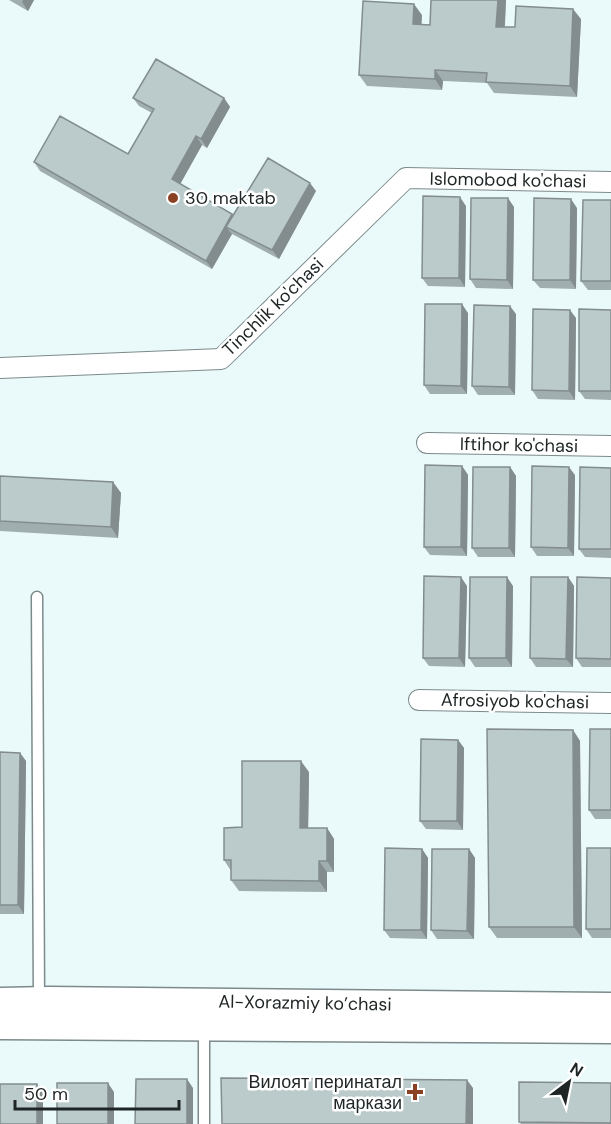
<svg xmlns="http://www.w3.org/2000/svg" width="611" height="1124" font-family="'DM Sans',sans-serif">
<style>
.lines{fill:none;stroke-linecap:round;stroke-linejoin:round}
.service-casing{stroke:#7c8a8b;stroke-width:13}
.minor-casing{stroke:#7c8a8b;stroke-width:22}
.secondary-casing{stroke:#7c8a8b;stroke-width:31}
.service{stroke:#fff;stroke-width:10}
.minor{stroke:#fff;stroke-width:20}
.secondary{stroke:#fff;stroke-width:28}
.wall{fill:#a1aeaf}
.shaded-wall{fill:#838d8e}
.building{fill:#bbcacb;stroke:#838d8e;stroke-width:1.5}
.poi-dot{fill:#8b4224;stroke:#fff;stroke-width:2}
.labels{text-anchor:middle;stroke-width:5;stroke-linejoin:round;paint-order:stroke}
.street-label{font-size:18px;fill:#1f2525;stroke:#fff}
.poi-label{font-size:18px;fill:#1f2525;stroke:#fff;text-anchor:start}
</style>
<rect width="100%" height="100%" fill="#eafafb"/>
<g class="lines">
<g class="service-casing">
<path id="service" d="M37,597l2,404
M204,1124v-96"/>
</g>
<g class="minor-casing">
<path id="minor" d="M0,368l221,-9 185,-181 205,4
M427,443l184,3
M419,700l192,3"/>
</g>
<g class="secondary-casing">
<path id="secondary" d="M0,1002l49,-1 562,6
M0,1025l611,4"/>
</g>
<use href="#service" class="service"/>
<use href="#minor" class="minor"/>
<use href="#secondary" class="secondary"/>
</g>
<path class="wall" d="M9,0h25l-6,11z
M431,0h75l-1,27h10l66,-8 -4,78 -83,-4 -7,-10 -44,-2 -1,9 -75,-4 -8,-11 63,-60 -1,9 9,1z
M133,98h91l6,9 -23,41 -5,-3 -22,39 53,31 83,-24 -37,68 -47,-25 -20,35 -172,-98 -6,-9 94,-8 24,-41 -13,-7z
M611,200v90h-23l-7,-9z
M466,206l-1,81 -37,-1 -6,-8z
M514,207l-1,82 -37,-1 -6,-9z
M577,208l-1,81 -36,-1 -7,-8z
M611,310v90l-26,-1 -6,-8z
M468,313l-1,81h-37l-6,-9z
M516,314l-1,81h-37l-6,-9z
M576,318l-1,82 -37,-1 -6,-9z
M462,466l6,9 -1,81 -37,-1 -6,-8z
M510,467l6,9 -1,81h-37l-6,-9z
M611,468v90l-26,-1 -6,-8z
M575,475l-1,81h-37l-6,-9z
M0,476l113,6 8,11 -3,45 -118,-7z
M568,577l6,9 -1,81h-37l-6,-9z
M611,578v89h-29l-6,-9z
M467,586l-2,81 -36,-1 -6,-8z
M513,586l-1,81h-37l-6,-9z
M611,729v90h-16l-6,-9z
M573,730l7,11 2,197h-85l-8,-11z
M458,740l6,8 -1,82 -37,-1 -6,-8z
M0,752l20,1 6,8 -2,153h-24z
M309,772l-1,56h19l7,11v33h-7v20l-88,-1 -8,-11v-9l-7,-11 18,-33z
M611,848v90h-19l-6,-9z
M422,849l6,9 -1,81 -37,-1 -6,-8z
M469,849l6,9 -1,81h-37l-6,-9z
M611,1083v41h-90l-2,-2z"/>
<path class="shaded-wall" d="M23,0h11l-6,11 -6,-9z
M498,0h8l-2,37 -8,-10z
M414,4l8,11 -1,20 -8,-11z
M573,9l8,10 -4,78 -7,-11z
M435,70l8,11 -1,9 -7,-11z
M224,98l6,9 -23,41 -6,-9z
M196,136l6,9 -24,43 -6,-9z
M310,183l6,8 -37,68 -7,-9z
M460,197l6,9 -1,81 -6,-9z
M508,198l6,9 -1,82 -6,-9z
M571,199l6,9 -1,81 -6,-9z
M232,214l6,9 -12,4 6,7 -20,35 -6,-8z
M462,304l6,9 -1,81 -6,-8z
M510,306l6,8 -1,81 -6,-8z
M570,310l6,8 -1,82 -6,-9z
M462,466l6,9 -1,81 -6,-9z
M510,467l6,9 -1,81 -6,-9z
M569,467l6,8 -1,81 -6,-8z
M113,482l8,11 -3,45 -7,-11z
M461,577l6,9 -2,81 -6,-9z
M507,577l6,9 -1,81 -6,-9z
M568,577l6,9 -1,81 -7,-8z
M573,730l7,11 2,197 -8,-11z
M458,740l6,8 -1,82 -6,-9z
M20,753l6,8 -2,153 -6,-9z
M301,761l8,11 -1,67 -8,-11z
M327,828l7,11v33l-7,-11z
M422,849l6,9 -1,81 -6,-9z
M469,849l6,9 -1,81 -7,-8z
M319,861l8,11v20l-8,-11z
M187,1079l6,9v36h-6z
M467,1080l6,8v36h-7z
M108,1083l6,9v32h-6z
M37,1084l6,9v31h-6z"/>
<path class="building" d="M431,0h67l-2,27h19l1,-21 57,3 -3,77 -84,-4 1,-9 -52,-3v9l-76,-4 4,-74 51,3 -1,20 17,1z
M156,59l68,39 -23,41 -5,-3 -24,43 60,35 -26,47 -172,-99 26,-46 68,38 26,-45 -21,-11z
M268,158l42,25 -38,67 -46,-23z
M423,196l37,1 -1,81h-37z
M471,198h37l-1,82 -37,-1z
M534,198l37,1 -1,81h-37z
M583,200h28v81h-30z
M425,304h37l-1,82 -37,-1z
M474,305l36,1 -1,81 -37,-1z
M533,309l37,1 -1,81 -37,-1z
M579,309l32,1v81h-32z
M425,465l37,1 -1,81h-37z
M532,466l37,1 -1,81 -37,-1z
M473,467h37l-1,81h-37z
M580,467l31,1v81h-32z
M0,476l113,6 -2,45 -111,-6z
M424,576l37,1 -2,81h-36z
M470,577h37l-1,81h-37z
M531,577h37l-2,82 -36,-1z
M577,577l34,1v81l-35,-1z
M487,729l86,1 1,197h-85z
M590,729h21v81h-22z
M421,739l37,1 -1,81h-37z
M0,752l20,1 -2,152h-18z
M242,761h59l-1,67h27v33h-8v20l-88,-1v-20h-7v-32l18,-1z
M385,848l37,1 -1,81h-37z
M587,848h24v81h-25z
M432,849h37l-2,82 -36,-1z
M221,1078l246,2 -1,44h-244z
M136,1079h51v45h-52z
M519,1082l92,1v40l-92,-1z
M57,1083h51v41h-51z
M0,1084h37v40h-37z"/>
<g class="poi-dot">
<circle cx="173" cy="198" r="6"/>
<path d="M412 1083h6v6h6v6h-6v6h-6v-6h-6v-6h6z"/>
</g>
<g class="labels">
<g class="street-label">
<text transform="translate(508 180) rotate(1)" y="6">Islomobod ko'chasi</text>
<text transform="translate(273 307) rotate(-44)" y="6">Tinchlik ko'chasi</text>
<text transform="translate(519 445) rotate(1)" y="6">Iftihor ko'chasi</text>
<text transform="translate(515 701) rotate(1)" y="6">Afrosiyob ko'chasi</text>
<text transform="translate(305 1003) rotate(1)" y="6">Al-Xorazmiy ko’chasi</text>
</g>
<g class="poi-label">
<text x="185" y="204">30 maktab</text>
<text x="402" y="1088" text-anchor="end">Вилоят перинатал<tspan x="402" dy="21">маркази</tspan></text>
</g>
</g>
<g transform="translate(569 1082) rotate(32)" stroke="#ffffff" stroke-width="4.5" paint-order="stroke">
<path d="M0-4.5L10 22L0 15L-10 22Z" fill="#1f2525"/>
<text y="-9" font-size="16" font-weight="bold" text-anchor="middle" fill="#1f2525">N</text>
</g>
<path d="M15 1100v9h164v-9" fill="none" stroke="#1f2525" stroke-width="3"/>
<text x="24" y="1100" font-size="18" fill="#1f2525" stroke="#ffffff" stroke-width="4.5" paint-order="stroke">50 m</text>
</svg>
